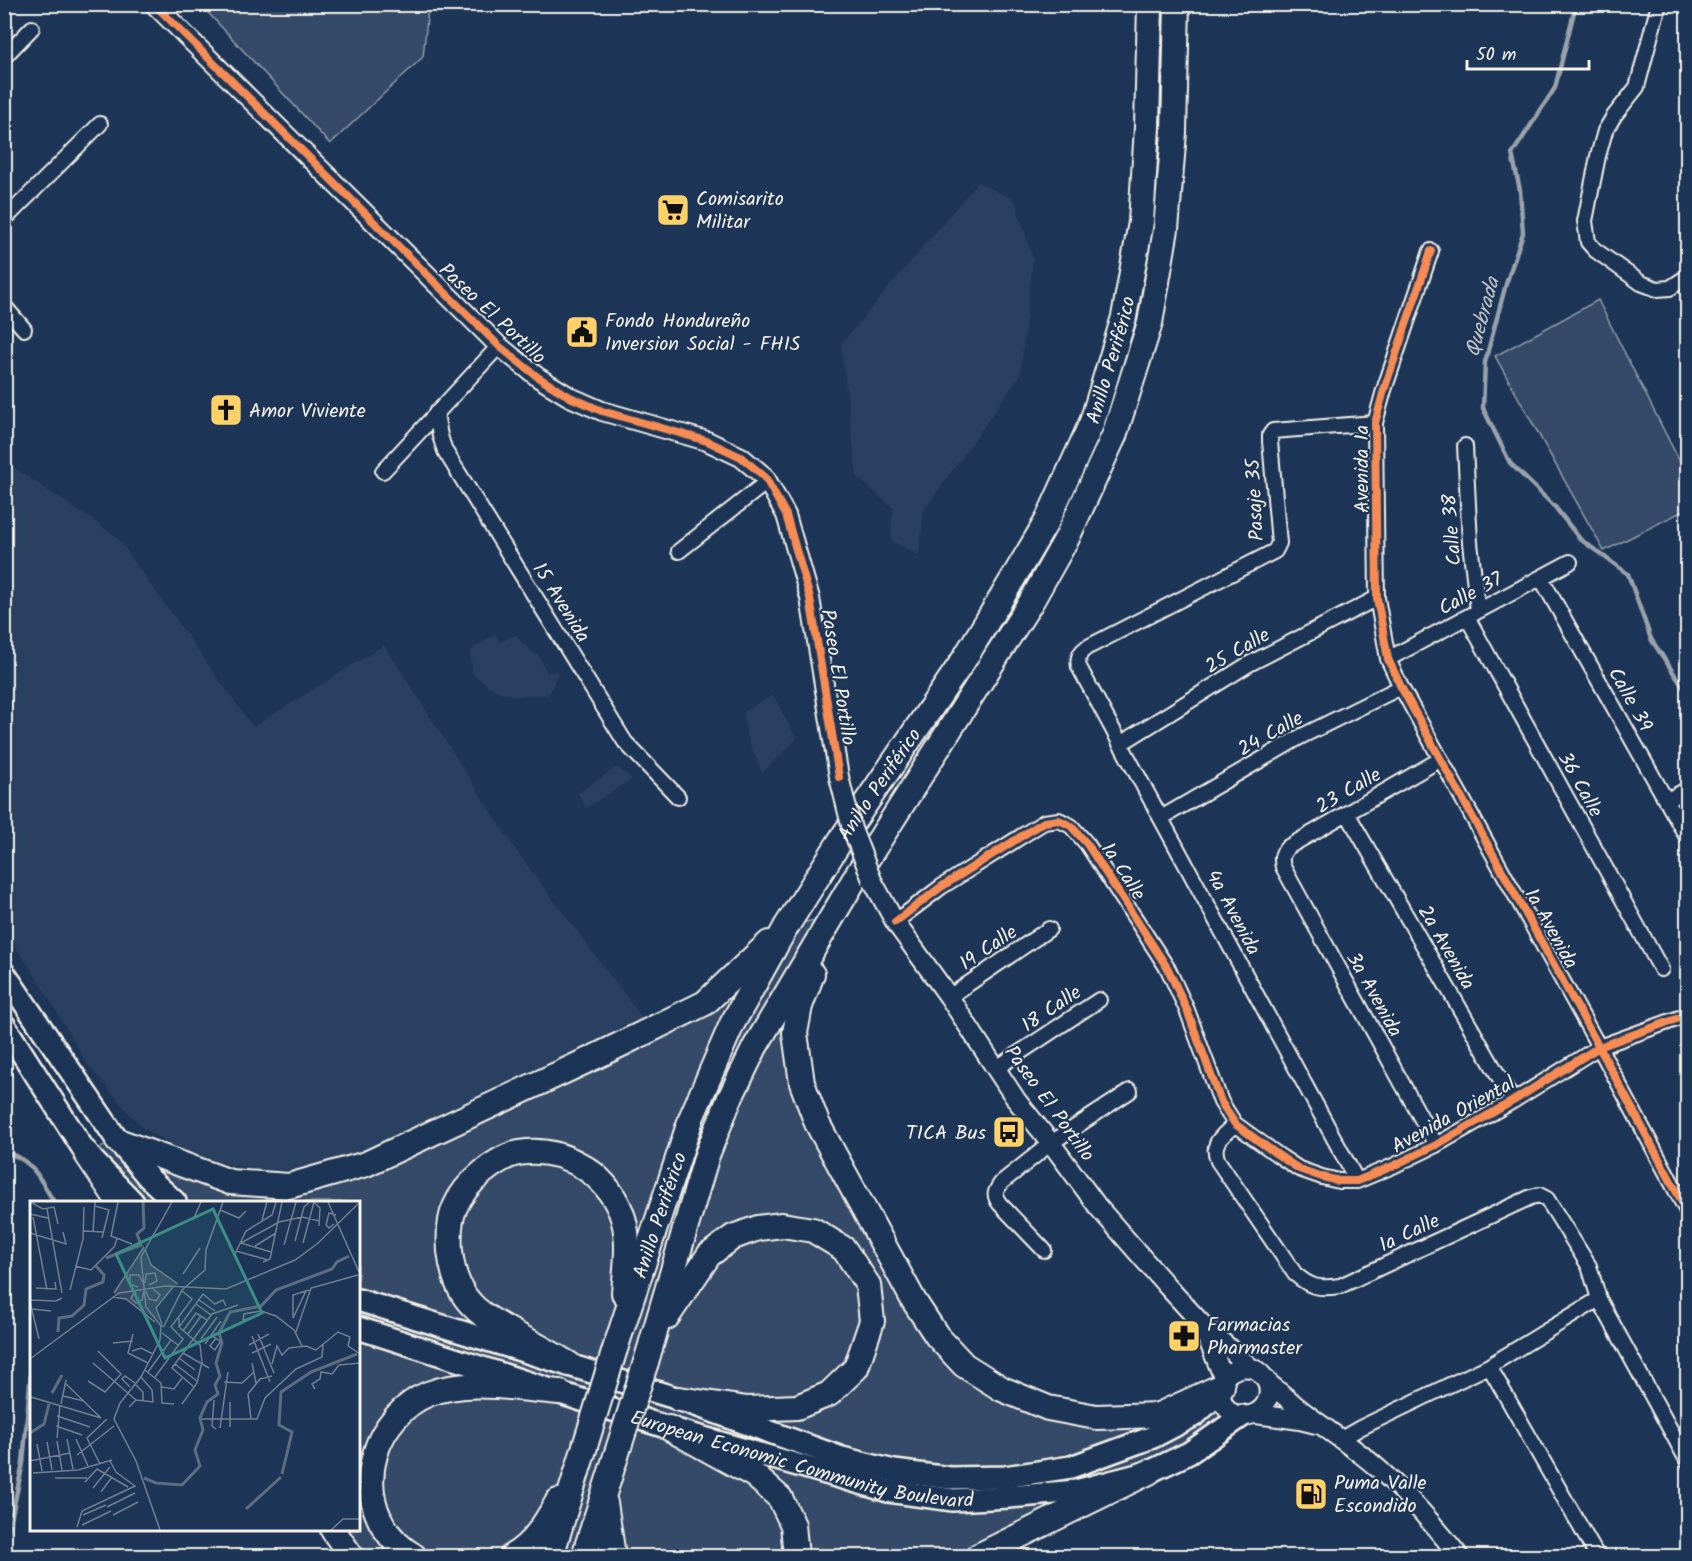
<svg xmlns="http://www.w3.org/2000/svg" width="1692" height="1561" font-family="Kalam,sans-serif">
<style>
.built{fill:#2a4060}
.green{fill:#354a67;stroke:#949ea8;stroke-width:1.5}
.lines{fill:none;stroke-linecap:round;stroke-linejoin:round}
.stream{stroke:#9aa2ab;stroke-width:4.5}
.street-casing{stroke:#f4f1e8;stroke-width:18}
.secondary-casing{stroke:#f4f1e8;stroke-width:22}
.primary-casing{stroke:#f4f1e8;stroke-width:26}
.highway-casing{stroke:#f4f1e8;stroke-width:28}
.street{stroke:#1d3557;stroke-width:14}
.secondary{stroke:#1d3557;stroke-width:18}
.primary{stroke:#1d3557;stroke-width:21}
.highway{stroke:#1d3557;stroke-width:24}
.secondary-bridge-casing{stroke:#f4f1e8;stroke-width:22;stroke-linecap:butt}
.highway-bridge-casing{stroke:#f4f1e8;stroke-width:28;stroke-linecap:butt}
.secondary-bridge{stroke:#1d3557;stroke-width:18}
.highway-bridge{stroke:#1d3557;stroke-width:24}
.cycleway-casing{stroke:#1d3557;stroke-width:11}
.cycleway{stroke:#f68b52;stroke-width:8}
.labels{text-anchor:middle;stroke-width:4.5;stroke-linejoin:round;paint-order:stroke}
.poi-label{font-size:20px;fill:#f4f1e8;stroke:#1d3557;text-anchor:start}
.street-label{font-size:20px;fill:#f4f1e8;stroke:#1d3557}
.water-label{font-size:21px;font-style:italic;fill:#c0c3c4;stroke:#1d3557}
.inset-river{fill:none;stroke:#5e6d82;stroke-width:3}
.inset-road{fill:none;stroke:#738091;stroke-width:1.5}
.view{fill:#3d8f86;fill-opacity:0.15;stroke:#3d8f86;stroke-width:3}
.inset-edge{fill:none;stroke:#f4f1e8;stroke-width:3}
</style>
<rect width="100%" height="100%" fill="#1d3557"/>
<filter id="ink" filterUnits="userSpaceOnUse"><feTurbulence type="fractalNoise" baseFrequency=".0167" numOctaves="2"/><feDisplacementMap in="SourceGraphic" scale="12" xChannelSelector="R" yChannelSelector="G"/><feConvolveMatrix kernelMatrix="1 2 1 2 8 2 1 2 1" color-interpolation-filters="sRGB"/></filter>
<g filter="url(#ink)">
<path class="built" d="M978,182l37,18 18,59 -13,117 -96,134 -5,45 -28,-14 2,-33 -36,-31 -16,-133z
M4,461l112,75 137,191 131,-82 132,205 127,169 -237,116 -89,33 -50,3 -69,-12 -56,-31 -53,-61 -54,-92 -30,-43z
M496,634l3,8 17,-7 9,11 14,10 8,17 11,-2 -9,24 -37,1 -17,-6 -22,-15 -3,-24z
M773,695l24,44 -35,34 -15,-37 -4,-24z
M617,767l15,12 -46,29 -8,-15z"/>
<path class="green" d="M201,5h222l5,5 -5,47 -93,87z
M1598,300l90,178 -1,31 -83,42 -109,-195z
M834,915l-34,91 2,77 162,282 132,52 125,-26 21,25 -264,140h-628l-17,-26h25v-328h-239l-33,-49 32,-12 171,45 416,-183 81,-76z"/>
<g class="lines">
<path class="stream" d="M1576,4l-21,84 -43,66 8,36 3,43 -17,51 -21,78 -2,46 27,55 45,44 25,32 48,35 23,65 32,48 5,3
M4,1152c30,7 35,27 50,50
M4,1552l19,-89 9,-102"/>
<g class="street-casing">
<path id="street" d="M1659,4l-22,83 -23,29 -9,15 -7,25 -13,65 3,21 7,8 46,33 16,6 13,-1 15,-10 3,-4
M4,57l28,-29
M4,220l96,-96
M1431,251l-47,139 -9,33 2,175 11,61 13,28 198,360 89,166
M4,306l20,23
M436,413l4,23 5,15 180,291 53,55
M1465,446l5,97 8,68
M383,471l116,-125
M679,551l89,-70
M1541,578l147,261
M1467,617l194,352
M1388,659l182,-97
M1120,744l129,-80 128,-66
M1666,801l22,-12
M1347,813l166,288
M1161,818l139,-81 101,-50
M895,922l46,-35 103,-65 15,-2 12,6 16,18 81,125 19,41 34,92 14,22 43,31 21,14 23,8 17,4h18l36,-15 43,-21 77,-44 86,-54 83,-30h6
M949,997l100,-68
M995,1069l104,-69
M1235,1124c-12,12 -25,18 -17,37l77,113c16,14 24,15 45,12l191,-89 8,-2 8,4 42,67 10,33 89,163
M1436,1145l-153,-278c-2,-8 -2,-13 5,-20l153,-88
M1357,1181l-278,-514c-2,-9 0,-14 7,-19l189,-97 4,-8 -9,-102v-6l3,-4 102,-8
M1044,1250l-44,-46c-7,-9 -5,-13 2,-22l49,-39 79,-52
M1489,1366l108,190
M1341,1439l19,-11 129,-62 110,-67"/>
</g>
<g class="secondary-casing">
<path id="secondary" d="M154,4l345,342 40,32 31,19 32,14 105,30 34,16 24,20 21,38 24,83 29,179
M872,880l23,42 54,75 68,104 34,42 47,64 69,79 34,37 50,45
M1204,1330l20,49
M1267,1382c11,32 -34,48 -45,18 -2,-8 -1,-15 3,-22 6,-9 18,-13 29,-9 8,3 10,10 16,15 8,7 17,14 25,21 28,23 60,42 87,67 29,26 53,54 77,84
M1256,1414l44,6 16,4"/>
</g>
<g class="primary-casing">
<g id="primary">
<path d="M4,973l114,168 30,36 27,25"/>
<path d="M4,1025l82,128 47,49"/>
<path d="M358,1300l321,99 163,59 52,13 56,7 55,-1 66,-10 82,-30 42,-22 26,-24"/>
<path id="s1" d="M358,1328l311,100 219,63 65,9 56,-3 67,-6 73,-19 40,-19 53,-37"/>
</g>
</g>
<g class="highway-casing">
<g id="highway">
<path d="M812,974l-12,32 -5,27 7,50 15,40 97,178 23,35 27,29 38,24 46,19 48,9 63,-2 63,-29"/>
<path d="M118,1141l112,41 59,4 77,-22 233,-109 106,-52 64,-60"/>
<path d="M86,1153l33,49"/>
<path d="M667,1317l42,-62 24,-18 25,-9 24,-3 31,5 31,19 24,36 4,36 -16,47 -27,26 -32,13 -50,2 -68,-10"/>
<path id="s2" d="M615,1349l77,-233 40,-92 54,-97 58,-92 119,-174 42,-69 42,-71 45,-99 32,-105 17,-95 6,-95 3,-123"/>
<path d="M646,1362l61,-207 22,-55 26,-53 102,-172 174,-273 36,-64 47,-102 36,-113 16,-94 8,-97 3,-128"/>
<path d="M569,1364c-17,-10 -34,-20 -52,-29 -15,-9 -33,-17 -45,-30 -14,-14 -20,-35 -22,-54 -1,-14 -1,-31 5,-44 6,-14 17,-26 28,-35 10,-8 23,-17 36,-19 43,-7 86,19 102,59 10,25 5,54 3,81"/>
<path d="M669,1428l85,47 26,23 13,27 3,31"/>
<path d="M605,1503l8,53"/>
<path d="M333,1530l18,26"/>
<path d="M414,1556c-50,-29 -56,-96 -19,-138 9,-10 20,-19 33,-24 41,-16 88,-5 131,-2"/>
<path d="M512,1556c22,-12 34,-34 46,-55"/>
<path d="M551,1556l34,-110"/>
<path d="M584,1556l32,-100"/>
<path d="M978,1556l171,-84"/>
</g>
</g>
<use href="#street" class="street"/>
<use href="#secondary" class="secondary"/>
<use href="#primary" class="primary"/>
<use href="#highway" class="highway"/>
<g class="secondary-bridge-casing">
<path id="secondary-bridge" d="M839,777l13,52 20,51"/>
</g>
<g class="highway-bridge-casing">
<path id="highway-bridge" d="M585,1446l30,-97
M616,1456l30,-94"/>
</g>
<use href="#secondary-bridge" class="secondary-bridge"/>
<use href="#highway-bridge" class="highway-bridge"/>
<g class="cycleway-casing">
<path id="cycleway" d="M154,4l345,342 40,32 31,19 32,14 105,30 34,16 24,20 21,38 24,83 29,179
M1431,251l-47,139 -9,33 2,175 11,61 13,28 198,360 89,166
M895,922l46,-35 103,-65 15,-2 12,6 16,18 81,125 19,41 34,92 14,22 43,31 21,14 23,8 17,4h18l36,-15 43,-21 77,-44 86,-54 83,-30h6"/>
</g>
<use href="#cycleway" class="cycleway"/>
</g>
</g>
<defs>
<g id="supermarket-square" transform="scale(1.725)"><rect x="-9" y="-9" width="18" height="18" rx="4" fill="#ffd166" stroke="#1d3557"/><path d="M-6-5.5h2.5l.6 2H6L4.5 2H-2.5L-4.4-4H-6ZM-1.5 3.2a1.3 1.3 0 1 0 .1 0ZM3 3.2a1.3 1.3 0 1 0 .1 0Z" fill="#111"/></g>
<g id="civic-square" transform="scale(1.725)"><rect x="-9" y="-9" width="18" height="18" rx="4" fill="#ffd166" stroke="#1d3557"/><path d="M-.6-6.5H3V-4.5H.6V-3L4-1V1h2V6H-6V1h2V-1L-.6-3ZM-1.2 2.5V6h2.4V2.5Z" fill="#111"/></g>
<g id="church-square" transform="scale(1.725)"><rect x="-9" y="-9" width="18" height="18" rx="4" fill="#ffd166" stroke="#1d3557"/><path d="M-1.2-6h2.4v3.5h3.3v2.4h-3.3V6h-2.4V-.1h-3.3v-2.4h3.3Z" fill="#111"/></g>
<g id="bus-square" transform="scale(1.725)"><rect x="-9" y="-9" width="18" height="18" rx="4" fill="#ffd166" stroke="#1d3557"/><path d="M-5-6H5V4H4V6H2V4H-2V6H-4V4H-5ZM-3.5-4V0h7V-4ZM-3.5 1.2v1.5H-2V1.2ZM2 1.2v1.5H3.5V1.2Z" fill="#111"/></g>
<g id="pharmacy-square" transform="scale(1.725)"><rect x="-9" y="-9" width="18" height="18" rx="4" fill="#ffd166" stroke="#1d3557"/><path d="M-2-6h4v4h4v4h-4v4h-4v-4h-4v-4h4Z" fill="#111"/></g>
<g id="fuel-square" transform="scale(1.725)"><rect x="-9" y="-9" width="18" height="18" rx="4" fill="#ffd166" stroke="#1d3557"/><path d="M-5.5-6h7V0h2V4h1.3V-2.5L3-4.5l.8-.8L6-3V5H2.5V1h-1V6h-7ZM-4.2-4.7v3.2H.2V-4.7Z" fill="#111"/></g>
</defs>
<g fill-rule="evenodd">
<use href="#supermarket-square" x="673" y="210"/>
<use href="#civic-square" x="582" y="332"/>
<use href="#church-square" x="226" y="410"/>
<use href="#bus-square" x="1009" y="1132"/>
<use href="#pharmacy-square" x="1184" y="1336"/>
<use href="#fuel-square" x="1311" y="1494"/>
</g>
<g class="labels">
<g class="poi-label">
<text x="696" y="205">Comisarito<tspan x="696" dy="23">Militar</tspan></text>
<text x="605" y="327">Fondo Hondureño<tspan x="605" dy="23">Inversion Social - FHIS</tspan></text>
<text x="249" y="417">Amor Viviente</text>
<text x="986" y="1139" text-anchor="end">TICA Bus</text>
<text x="1207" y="1331">Farmacias<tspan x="1207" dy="23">Pharmaster</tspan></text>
<text x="1334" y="1489">Puma Valle<tspan x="1334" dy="23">Escondido</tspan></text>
</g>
<g class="street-label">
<text transform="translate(493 313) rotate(43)" y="7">Paseo El Portillo</text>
<text dy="7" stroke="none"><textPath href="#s2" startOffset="1113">Anillo Periférico</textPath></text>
<text transform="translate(1361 469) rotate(-90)" y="7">Avenida 1a</text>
<text transform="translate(1254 500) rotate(-93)" y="7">Pasaje 35</text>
<text transform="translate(1451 530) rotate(-94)" y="7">Calle 38</text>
<text transform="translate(1470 593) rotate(-28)" y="7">Calle 37</text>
<text transform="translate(562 602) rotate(58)" y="7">15 Avenida</text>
<text transform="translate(1237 650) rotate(-30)" y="7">25 Calle</text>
<text transform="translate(839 677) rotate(81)" y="7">Paseo El Portillo</text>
<text transform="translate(1631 699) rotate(61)" y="7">Calle 39</text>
<text transform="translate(1270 733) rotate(-29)" y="7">24 Calle</text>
<text dy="7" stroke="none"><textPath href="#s2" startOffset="627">Anillo Periférico</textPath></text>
<text transform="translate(1581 784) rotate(61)" y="7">36 Calle</text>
<text transform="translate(1348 790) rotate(-30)" y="7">23 Calle</text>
<text transform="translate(1124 871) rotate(57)" y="7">1a Calle</text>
<text transform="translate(1234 912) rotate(62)" y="7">4a Avenida</text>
<text transform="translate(1552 928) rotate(61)" y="7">1a Avenida</text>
<text transform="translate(988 947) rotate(-34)" y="7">19 Calle</text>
<text transform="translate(1447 947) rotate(60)" y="7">2a Avenida</text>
<text transform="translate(1375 994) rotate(61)" y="7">3a Avenida</text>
<text transform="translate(1051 1008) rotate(-34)" y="7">18 Calle</text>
<text transform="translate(1050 1103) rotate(54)" y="7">Paseo El Portillo</text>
<text transform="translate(1453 1114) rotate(-29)" y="7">Avenida Oriental</text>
<text dy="7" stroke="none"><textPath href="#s2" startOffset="141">Anillo Periférico</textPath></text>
<text transform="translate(1409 1232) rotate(-25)" y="7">1a Calle</text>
<text dy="7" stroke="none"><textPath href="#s1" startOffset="464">European Economic Community Boulevard</textPath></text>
</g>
<g class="water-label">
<text transform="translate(1482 317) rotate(-75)" y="7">Quebrada</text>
</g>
</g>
<g transform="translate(30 1201)">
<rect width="330" height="330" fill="#1d3557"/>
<path d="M114,46l4,14 30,23 -21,21 2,16 -45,-28z" fill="#354a67"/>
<path class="inset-river" d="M76,57l35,-13 -4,-11 7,-6 -1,-26M28,131l1,-14 13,-2 12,-11 2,-16 17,-7 1,-7 -8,-9M22,192l10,-18M0,232l14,-9 5,-20M252,273l10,-42 -13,-7 2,-33 30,-20 46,-18M114,277l12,5 26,2 18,-19 -5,-16 8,-20 -3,-12 7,-16 11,-8 -3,-9 5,-9 -4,-13 6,-20 -3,-10 11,-21 31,-6 15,-16 56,-21 5,-7 12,-6M216,308l35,-32"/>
<path class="inset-road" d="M0,1l13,7 11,-2 4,17M88,1l-7,34 21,8M298,1l31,70M285,2l5,5 -1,18M65,5l14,4 -7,28M17,8l15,84M190,9l19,8 7,-7M0,13l18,4M3,16l14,73M163,19l8,-18M232,19l5,-18M304,23l-5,4 -3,-3 3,-12 7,2M54,30l19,1M63,31l2,-30M0,32l36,11 -3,-12M265,40l9,-34 6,-5M211,42l38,-21 23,-5 18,4M211,42l30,9M273,42l11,-41M254,44l12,-43M225,45l21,-13M115,48l6,16 27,19M206,50l32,9M205,53l11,-23 26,-16 4,-13M233,61l7,-3 12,-57M45,65l16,4 23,-23 3,-8M153,73l17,-26M115,82l1,-9 9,-1 2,8 -8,4M108,86l-8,-3v-9h9l4,8M6,87l20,1 -1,-7M40,89l13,-51 1,-32M106,89l-5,8 5,5 6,-3 2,-9M116,90l3,8 7,2 4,-6 -7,-6M84,92l30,-46M83,96l13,2 29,23M0,99l26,1 6,-3M169,99l16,11M0,101l9,37M166,103l15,11M2,108l19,2M149,117v9l21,18 2,17 -5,21 -15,21M263,117v-23l16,-5M263,117l13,-27M218,118l-5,1 1,-6 17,-3 15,5 18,14 8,16M132,123l-6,-16 17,-21M131,125l-15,-19 -5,-50 31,-55M134,125l18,-36 23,-20 1,-20 17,-48M149,126l24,-33 12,10 8,-4 3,6M153,130l13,-18 11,7M266,131l15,-44 47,-13M132,132l16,12M103,133l-5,19 20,10M158,133l13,-18M228,133l16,39M181,134l9,6v1l-5,8 -5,-4 6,-8M222,135l18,46M320,136l-2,9 12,8M171,138l16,-22M83,142l20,-2M175,143l16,-23M219,144l20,-11M102,150l9,-3 12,6M153,152l26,15M222,152l19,-9M149,157l16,12M0,158l89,-66 47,-7 60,3 69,-29 22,-16 43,-42M63,162l43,37M222,162l4,20M145,163l22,17M242,163l5,-18 5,9 7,-7 17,-2 10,4 22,-18 12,5M0,167v25M115,169l16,13 1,20 12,1M118,171l23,-32M125,176l28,-38 -12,-12 21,-28 -10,-8M58,180l17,11 16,-18 -23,-23M194,181l18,1 12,-11M35,182l36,35M105,183l8,8v8M100,186l-8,-8 3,-3 10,7M132,186l12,2 8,-11M164,186l-22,-19 40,-54 26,-9M285,188l-3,-5 8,-5 1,-7 11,2 7,-9 21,-2M218,193l12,-15 12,-3M218,193l3,25M33,195l21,5M1,196l70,21M184,199l-2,26 4,3M31,203l5,-24M99,206l7,-7 17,2 -1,-12 -11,-13M27,215l33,11M172,218h55l8,-21 31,-29 26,-12 1,-12M26,225l26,9M200,226v-25M190,227l8,-56M27,237l3,-33M37,238l6,30M46,238l12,27M27,240l5,29M17,241l5,28M7,243l5,27M47,254l37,-29M0,260l40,-8M70,263l-13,-26 20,-19M3,272l45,-3 34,-10M25,277h32M55,281l12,-13 31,18M63,287l17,-21M71,291l11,-15M77,306l28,-14M53,314l23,-10M83,314l25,-13M52,324l29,-14M47,326l5,-16 53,-25 -19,-14 -6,-11M130,329l-24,-69 -22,-42 6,-16 21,-26 19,-37 1,-15 3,2M301,329l12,-11h17"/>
<path class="view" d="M183,8l49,104 -97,45 -49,-104z"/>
<rect width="330" height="330" class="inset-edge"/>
</g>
<rect width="1692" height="1561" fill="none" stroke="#1d3557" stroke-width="24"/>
<rect x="12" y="12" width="1668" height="1537" fill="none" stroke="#f4f1e8" stroke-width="2" filter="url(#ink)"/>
<path d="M1467 60v9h122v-9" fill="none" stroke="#f4f1e8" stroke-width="3"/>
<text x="1476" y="60" font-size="18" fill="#f4f1e8" stroke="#1d3557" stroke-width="4.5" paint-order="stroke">50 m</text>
</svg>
